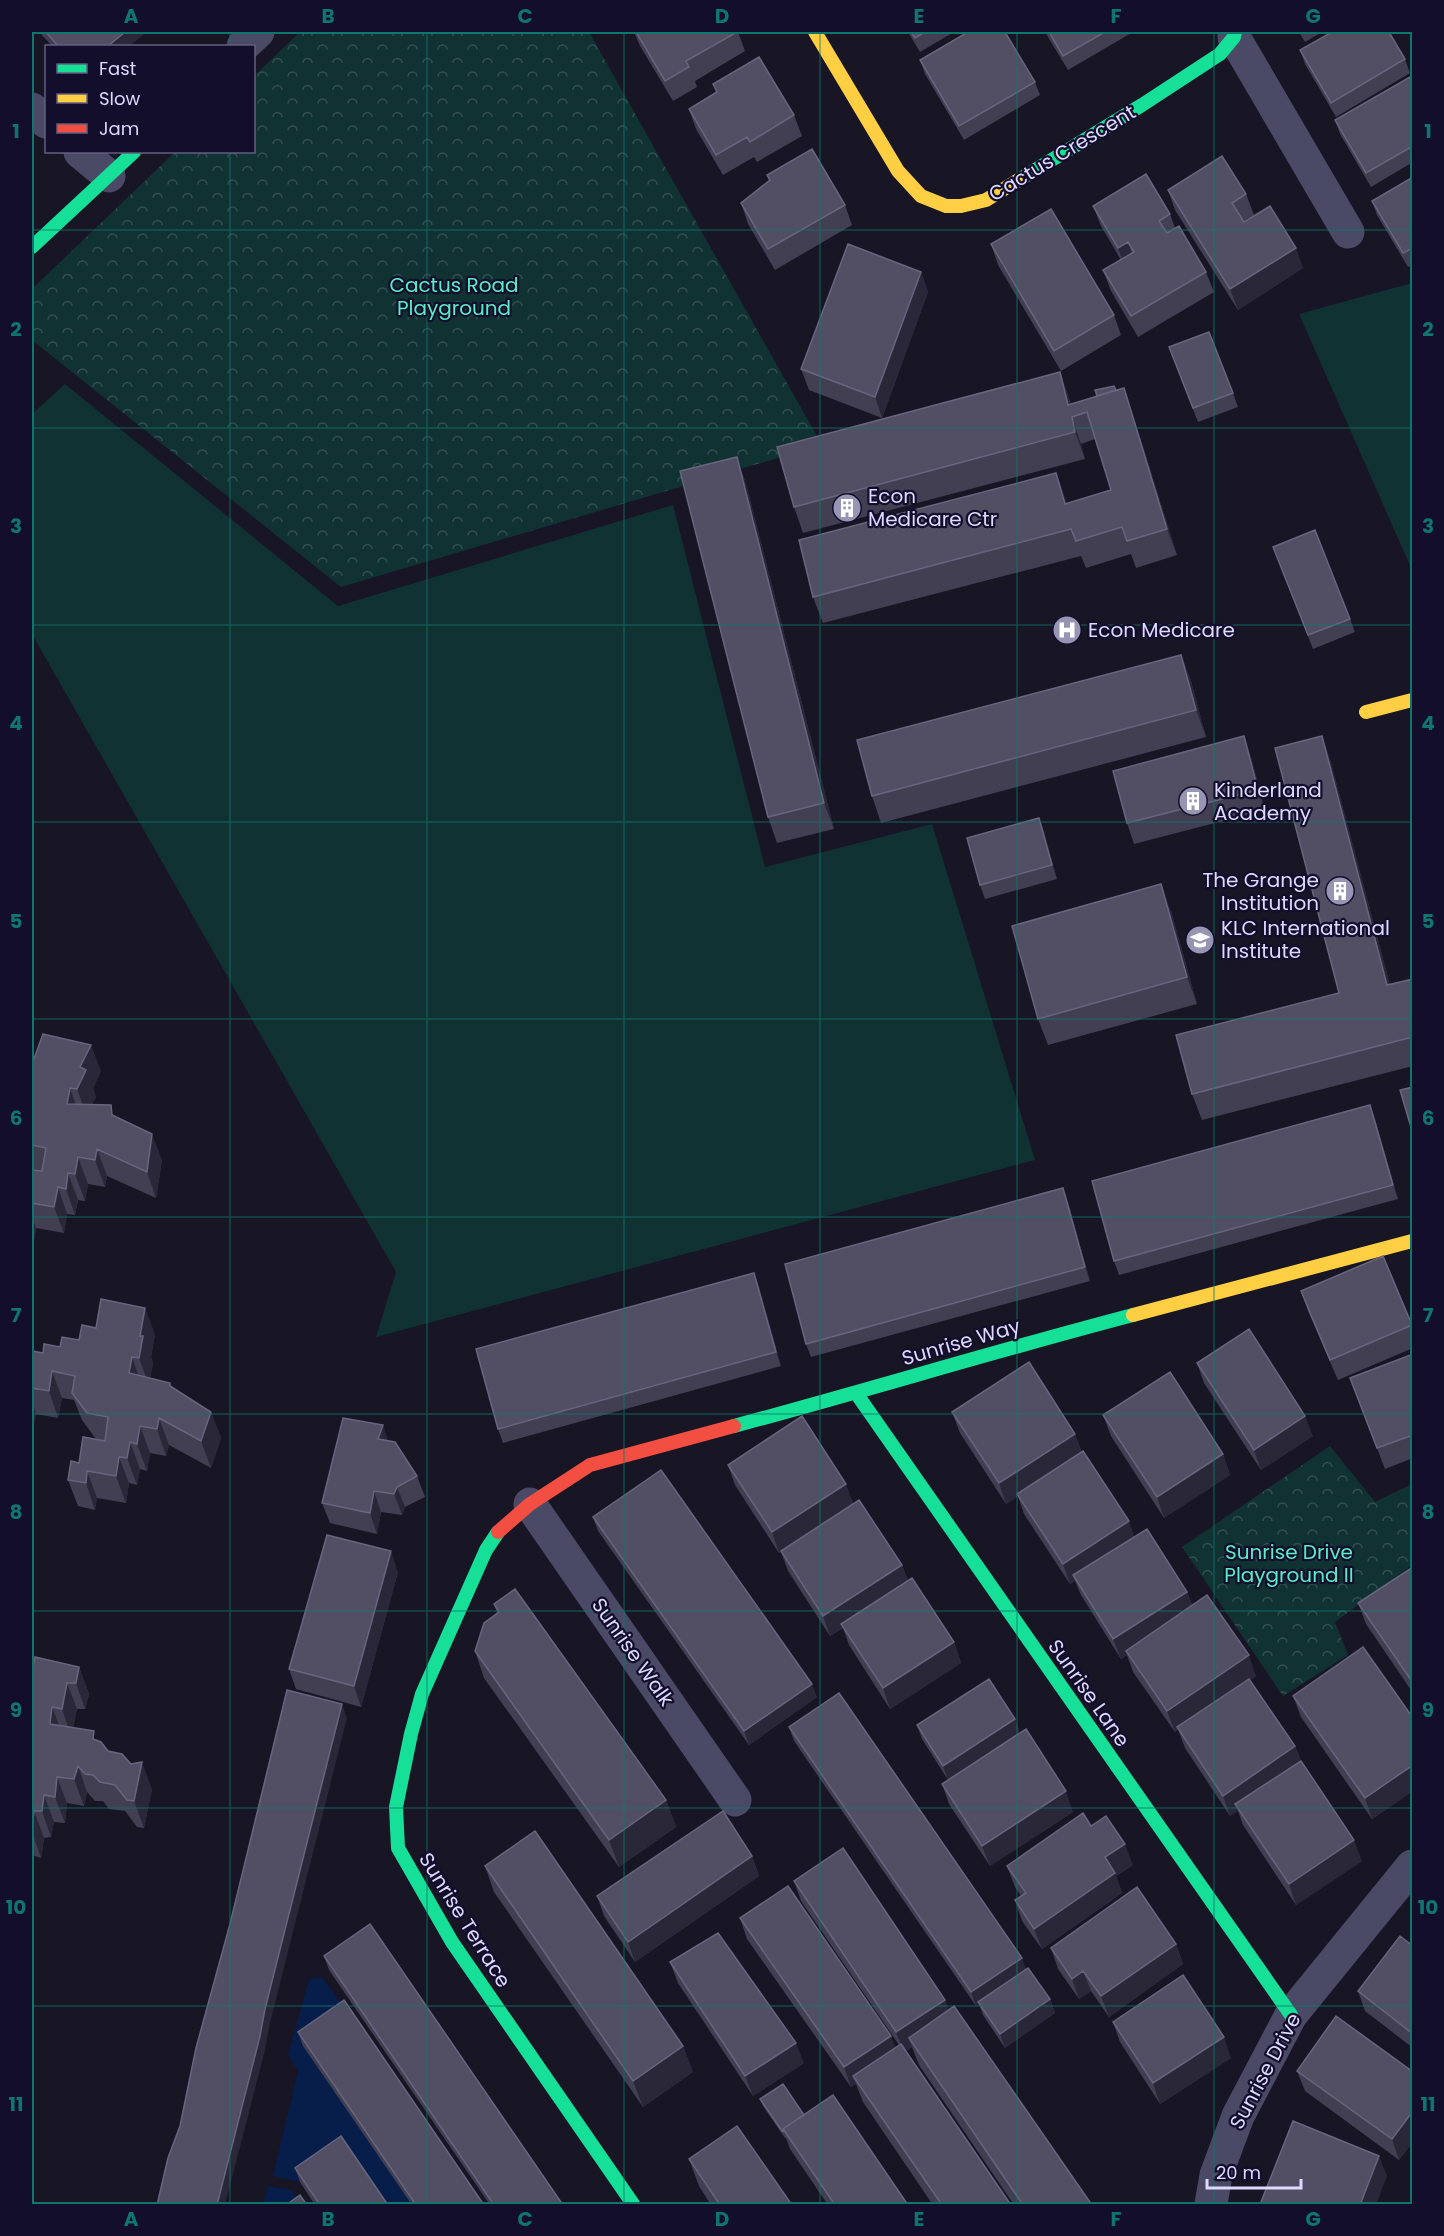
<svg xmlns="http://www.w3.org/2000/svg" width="1444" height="2236" font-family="Poppins,sans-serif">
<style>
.grass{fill:#113233}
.park{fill:url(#park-crowns)}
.water{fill:#071e4a}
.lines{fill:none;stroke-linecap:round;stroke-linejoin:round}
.street{stroke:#4a4966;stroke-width:33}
.fast{stroke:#16e098;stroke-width:14}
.slow{stroke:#ffcf43;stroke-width:14}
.jam{stroke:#f24e42;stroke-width:14}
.wall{fill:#423f53}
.shaded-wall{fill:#2a2739}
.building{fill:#524f65;stroke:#68657e;stroke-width:1.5}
.grid{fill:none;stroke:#0f766e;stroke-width:1.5;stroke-opacity:0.55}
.labels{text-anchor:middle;stroke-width:4.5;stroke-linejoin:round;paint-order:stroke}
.street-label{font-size:20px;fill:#ddd9ff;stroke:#130e2c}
.park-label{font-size:20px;fill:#58ecc7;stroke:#130e2c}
.poi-label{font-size:20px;fill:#ddd9ff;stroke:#130e2c;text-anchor:start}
.neatline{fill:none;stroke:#0f766e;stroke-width:2}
.grid-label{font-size:20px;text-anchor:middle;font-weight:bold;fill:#0f766e}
</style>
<defs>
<pattern id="park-crowns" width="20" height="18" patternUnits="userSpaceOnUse" patternTransform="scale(1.5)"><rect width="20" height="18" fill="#113233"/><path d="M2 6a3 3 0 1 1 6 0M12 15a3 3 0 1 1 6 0" fill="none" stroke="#334f52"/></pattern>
</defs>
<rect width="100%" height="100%" fill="#181525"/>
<path class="grass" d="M1412,283v287l-113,-256z
M65,384l273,222 335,-101 92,362 167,-43 103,336 -659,177 20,-65 -364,-638v-220z"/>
<path class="park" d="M300,32h289l233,413 -481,142 -309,-247v-51l143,-137h79v-76z
M1330,1446l45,56 37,-18v81l-77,57 13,33 -65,41 -101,-149z"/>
<path class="water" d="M322,1977l27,37 63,190h-29l-37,-54 -46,32 -27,-6 25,-105 -10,-16 21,-76z
M268,2186l23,4 11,14h-39z"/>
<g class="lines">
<path class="street" d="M1234,37l114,195
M243,46l15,-14
M32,109l14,13
M80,152l29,24
M530,1504l205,296
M1211,2204l5,-29 22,-59 53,-101 121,-149"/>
<path class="fast" d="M1017,181l125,-76 78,-51 14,-17 1,-5
M32,247l102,-95
M856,1393l435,622
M734,1426c134,-36 265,-76 399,-111
M498,1532l-12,18 -64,144 -11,40 -15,73 2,41 54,94 181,262"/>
<path class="slow" d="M815,32l83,139 23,25 25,10h15l25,-6 31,-19
M1366,712l46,-12
M1133,1315l279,-74"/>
<path class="jam" d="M498,1532l32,-28 60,-39 144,-39"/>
</g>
<path class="wall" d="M39,32h107l-17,14h-77z
M634,32h104l7,19 -50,30 2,6 -24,14 -33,-55z
M908,32h46l-34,20z
M1045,32h88l-65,38z
M1299,32h23l-17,10z
M1300,50l105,9 5,14 -74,44 -31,-53z
M920,60l115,22 5,13 -76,45 -39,-66z
M1413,82v80l-42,25 -31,-53 -5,-14z
M713,84l81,31 8,21 -45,26 -3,-5 -31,18 -27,-46 -7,-20 27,-17z
M767,175l78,30 7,20 -77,45 -27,-46 -7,-21 28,-22z
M1413,177v88l-5,2 -31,-52 -5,-14z
M1168,190l78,4 8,21 -11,6 60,47 -65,42 -63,-100z
M1093,206l77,8 5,14 31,44 8,20 -76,45 -27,-46 -8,-21 18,-10 -20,-34z
M991,244l123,71 7,20 -60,36 -63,-106z
M921,272l7,20 -46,126 -73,-28 -8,-21z
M1174,361l59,32 5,14 -40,15z
M1060,372l11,32 53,-16 9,27 44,140 -41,13 -5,-14 -45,14 -5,-12 -258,67 -10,-26 254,-94 44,-13 -16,-51 -14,5 4,15 -282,74 -9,-26z
M737,457l9,27 88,345 -57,14 -9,-26z
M1278,560l72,59 5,13 -42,17z
M1181,655l10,26 15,56 -325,86 -9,-27z
M1244,736l7,21 14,53 -131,34 -7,-21z
M1322,736l9,27 59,222 23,-6v87l-211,54 -10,-26 147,-101z
M1039,818l5,14 13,47 -72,20 -5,-14z
M1171,911l26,93 -149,41 -10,-26z
M32,1058l69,13 -8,17 3,9 -4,7 23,12 47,44 -6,38 -49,-22 -2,11 -17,-3 -3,17 -7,-1 -3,15 -8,-1 -3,19 -28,-5 -2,12 -2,-1v-69h2l-2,-3z
M1375,1119l23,80 -279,76 -5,-14z
M1068,1202l22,79 -279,76 -5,-13z
M1383,1256l30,70v22l-75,32 -30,-69 -7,-20z
M754,1273l5,14 22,79 -278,77 -5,-14z
M96,1328l59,6 -4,23 2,6 -3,15 22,10 39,24 10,26 -10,30 -42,-23 -3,11 -16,-3 -3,18 -7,-2 -3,16 -8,-2 -3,20 -29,-5 -2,12 -17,-4 -10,-26 28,-41 -14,-19 -8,-20 -12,-2 -4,20 -22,-4 -2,8h-2v-71l11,2 36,-13z
M1413,1354v104l-28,11 -35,-91z
M1197,1363l116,73 -52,34 -57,-87z
M952,1412l130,40 52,85 53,55 5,13 64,71 -6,4 45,66 6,15 61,100 -66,44 -53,-80 -5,-14 -8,5 -45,-68 -7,-19 -3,3 -42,-60 -6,-17 -6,4 -40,-64 -6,-14 -5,3 -46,-70 -6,-18 -12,8 -46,-71z
M1103,1415l120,39 7,21 -66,43 -53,-82z
M388,1441l29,35 8,21 -20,10 -3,8 -21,-3 -4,22 -47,-11 -8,-20z
M728,1465l125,38 49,62 6,16 46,61 7,21 -71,46 -41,-64 -6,-17 -13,8 -42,-65 -7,-19 -2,1 -44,-68z
M593,1517l224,180 -68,48 -151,-214z
M1413,1567v126l-47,-69 -8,-21z
M398,1572l-37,135 -65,-18 -7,-20z
M494,1604l172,196 10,27 -57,40 -135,-189 -9,-27 22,-38z
M79,1667l10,27 -4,15h-8l-4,19 24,13 55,48 -8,39 -7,-1 -12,-16 -16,-2 -6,-8h-8l-8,-9 -3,14 -17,-3 -2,20 -11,-1 -3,15 -7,1 -3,20 -9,-3v-183z
M1293,1696l120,22v73l-41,28 -71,-102z
M1015,1719l5,14 53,79 -83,54 -41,-62 -7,-20 6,-4 -26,-41 -5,-14z
M789,1727l237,242 24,30 5,14 -50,35 -22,-33 -4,-11 -3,2 -182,-265z
M1091,1826l42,39 -17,11 6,17 -80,56 -20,-28 -7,-21 6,-4 -6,-9 -8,-21z
M752,1856l7,20 -124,86 -31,-46 -7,-20z
M485,1866l198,180 10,26 -50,35 -149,-215z
M794,1881l151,119 3,9 144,196h-78l-95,-140 -7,-18 -6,4 105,154h-78l-70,-103 -7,-18 -5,3 -104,-148 -7,-21 151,118 4,12 4,-3 -98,-144z
M1176,1944l7,20 -74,53 -18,-26 -12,8 -21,-30 -7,-21z
M1413,1946v102l-48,-37 -7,-20z
M324,1956l239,249h-73l-161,-235z
M670,1962l134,101 -51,33 -75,-113z
M1113,2022l118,36 -71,46 -40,-62z
M298,2032l186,173h-72l-109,-159z
M1297,2071l116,1v70l-14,18 -94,-69z
M760,2099l44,16 104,90h-80l-38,-56 -4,-11h-1l-22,-32z
M689,2159l103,46h-81l-12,-19z
M295,2168l93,37h-73l-15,-23z"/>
<path class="shaded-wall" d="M125,32h21l-17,14h-21z
M1128,242l7,21 -9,6 -8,-21z
M1296,248l7,20 -65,42 -8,-21z
M921,272l7,20 -46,126 -7,-21z
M1060,372l9,27 5,18 -6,-12z
M1124,388l9,27 44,140 -10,-26z
M1072,417l9,27 4,15 -10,-27z
M737,457l9,27 88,345 -10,-26z
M1056,473l10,27 8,31 -9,-27z
M1181,655l10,26 15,56 -10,-27z
M1244,736l7,21 14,53 -7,-20z
M1322,736l9,27 66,249 -10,-27z
M1039,818l5,14 13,47 -5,-14z
M1161,884l10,27 26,93 -10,-27z
M91,1045l10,26 -8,17 3,9 -9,19 -10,-27 3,-22z
M70,1088l9,26 -12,-10z
M1370,1105l5,14 23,80 -5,-14z
M152,1134l10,26 -6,38 -9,-26z
M97,1149l10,27 -2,11 -10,-27z
M78,1157l10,27 -3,17 -10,-27z
M68,1173l10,27 -3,15 -9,-26z
M58,1187l9,27 -3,19 -10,-26z
M1063,1188l5,14 22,79 -5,-14z
M32,1217l4,11 -2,12 -2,-6z
M754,1273l5,14 22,79 -5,-14z
M145,1308l10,26 -4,23 2,6 -4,22 -10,-27 1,-22z
M132,1357l9,26 -12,-10z
M52,1371l10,27 -4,20 -9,-27z
M32,1402l4,12 -2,8 -2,-6z
M211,1412l10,26 -10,30 -10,-27z
M1305,1416l8,20 -52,34 -7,-20z
M159,1418l10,27 -3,11 -9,-27z
M383,1425l7,21 -12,-7z
M140,1426l10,27 -3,18 -10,-27z
M1075,1434l8,20 -66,40 1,2 -12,8 -7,-21z
M130,1442l10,27 -3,16 -10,-27z
M1223,1454l7,21 -66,43 -7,-21z
M119,1457l10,26 -3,20 -10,-27z
M87,1471l10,27 -2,12 -9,-27z
M846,1484l8,21 -75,48 -7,-21z
M397,1487l8,20 -3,8 -8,-21z
M374,1491l7,21 -4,22 -7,-21z
M1129,1521l7,20 -63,34 2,6 -5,3 -7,-20z
M391,1551l7,21 -37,135 -7,-21z
M902,1565l7,20 -68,39 2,4 -13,8 -7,-20z
M1187,1592l8,21 -69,38 1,4 -6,4 -8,-20z
M954,1642l7,21 -71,46 -7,-21z
M1249,1655l7,21 -81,56 -8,-21z
M79,1667l10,27 -4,15 -9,-26z
M67,1683l10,26 -6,27 -9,-27z
M812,1684l5,13 -68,48 -5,-14z
M342,1704l5,14 -77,305 -5,27 -40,155h-8l48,-196z
M52,1707l10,26 -12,-9z
M1015,1719l5,14 -72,47 -5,-14z
M1295,1746l8,21 -68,37 3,7 -8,5 -7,-20z
M142,1762l10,27 -8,39 -10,-27z
M1413,1765v26l-41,28 -7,-21z
M78,1766l9,26 -3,14 -10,-27z
M57,1777l10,26 -2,20 -10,-26z
M1066,1791l7,21 -83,54 -8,-20z
M44,1795l10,27 -3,15 -9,-26z
M666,1800l10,27 -57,40 -10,-27z
M34,1811l10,27 -3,20 -9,-26z
M1354,1840l8,21 -66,44 -7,-21z
M1125,1844l8,21 -17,11 6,17 -80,56 -8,-20 71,-72z
M752,1856l7,20 -124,86 -7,-20z
M1176,1944l7,20 -74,53 -8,-21z
M1022,1958l5,14 -49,30 1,2 -3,2 -5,-14z
M1083,1971l8,20 -12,8 -7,-20z
M1050,1999l5,14 -50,35 -5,-14z
M945,2000l7,20 -43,18 3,9 -8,5 -8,-20z
M891,2036l7,20 -45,20 3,8 -5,3 -7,-20z
M1224,2037l7,21 -71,46 -7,-21z
M796,2043l8,20 -51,33 -8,-20z
M683,2046l10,26 -50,35 -10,-26z
M1413,2111v31l-14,18 -7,-21z
M1379,2156l8,20 -11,29h-16z"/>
<path class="building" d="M46,32h79l-17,14h-50z
M636,32h101l-51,29 3,6 -24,14z
M911,32h14l-10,6z
M968,32h37l30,50 -76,44 -39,-66z
M1049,32h56l-42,24z
M1332,32h57l16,27 -74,44 -31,-53z
M759,57l35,58 -44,27 -3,-5 -31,18 -27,-46 28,-17 -4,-8z
M1410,77l3,5v64l-47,27 -31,-53z
M812,149l33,56 -77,44 -27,-46 29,-23 -3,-5z
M1222,156l24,38 -14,9 12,19 26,-16 26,42 -66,41 -62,-99z
M1146,174l24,40 -11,7 8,12 12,-7 27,46 -75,44 -28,-46 31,-18 -6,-10 -10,6 -25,-42z
M1413,177v71l-10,5 -31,-52z
M1051,209l63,106 -60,36 -63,-107z
M848,244l73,28 -46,125 -74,-28z
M1209,332l24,61 -40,15 -24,-61z
M1060,372l8,33 56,-17 43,141 -40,12 -5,-14 -46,14 -5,-12 -258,68 -14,-57 257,-67 9,31 46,-14 -24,-78 -15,5 3,15 -281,75 -17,-60z
M1114,386l2,4 -19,6 -2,-6z
M737,457l87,346 -56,14 -88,-346z
M1315,530l35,89 -42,16 -35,-88z
M1181,655l15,55 -324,86 -15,-56z
M1244,736l14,54 -131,33 -14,-52z
M1322,736l65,249 26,-6v58l-221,57 -16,-59 163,-42 -64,-245z
M1039,818l13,47 -72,20 -13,-47z
M1161,884l26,93 -149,42 -26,-93z
M43,1034l48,11 -11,22 6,3 -9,19 -7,-1 -3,16 44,1 1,10 40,19 -5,38 -50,-23 -2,11 -17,-3 -3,17 -7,-1 -2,16 -8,-2 -4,20 -22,-4v-33l10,1 4,-23 -14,-3v-87l2,1z
M1413,1087v47l-13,-44z
M1370,1105l23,80 -279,76 -22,-80z
M1063,1188l22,79 -279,77 -21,-80z
M1383,1256l29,69 -82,35 -29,-69z
M754,1273l22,79 -278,77 -22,-80z
M101,1299l44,9 -5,28h3l-4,22 -7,-1 -3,16 41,10v3l41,26 -10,29 -42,-23 -2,11 -17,-3 -3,18 -7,-2 -3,16 -8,-1 -3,19 -29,-5 -1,12 -18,-3 3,-19 8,2 4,-26 22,4 3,-24 -21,-4 -15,-20 3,-17 -23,-5 -3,20 -17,-3v-37l11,2 1,-9 16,3 2,-10 17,3 3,-15 14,3z
M1249,1329l56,87 -51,34 -57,-87z
M1413,1354v81l-36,13 -27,-70z
M1029,1362l46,72 -76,49 -47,-71z
M1170,1372l53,82 -66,43 -54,-82z
M802,1416l44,68 -74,48 -44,-67z
M343,1418l40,7 -5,14 17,3 22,34 -20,11 -3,7 -20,-3 -4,22 -48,-10z
M1083,1451l46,70 -66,43 -46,-70z
M661,1470l151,214 -68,47 -151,-214z
M859,1500l43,65 -79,51 -42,-65z
M1147,1529l40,63 -74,47 -40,-64z
M327,1535l64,16 -37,135 -65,-17z
M1413,1567v116l-55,-80z
M912,1578l42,64 -71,46 -42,-64z
M515,1589l151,211 -57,40 -134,-189 9,-28 15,-11 -5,-8z
M1207,1595l42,60 -82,56 -41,-60z
M1363,1647l50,71v47l-48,33 -72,-102z
M35,1657l44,10 -3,16h-9l-5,26 -10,-2 -2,17 44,7 -1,8 8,3 7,9 14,3 9,10 11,-2 -8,39 -7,-1 -12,-15 -15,-3 -7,-7 -8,-1 -7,-8 -4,13 -17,-2 -2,20 -11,-2 -2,16h-8l-2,18v-157z
M989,1679l26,40 -72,47 -26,-41z
M1249,1679l46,67 -72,50 -46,-69z
M287,1690l55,14 -77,305 -5,27 -43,169h-60l11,-47 12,-32 16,-78 34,-124z
M839,1693l183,265 -51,34 -182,-265z
M1026,1729l40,62 -84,55 -40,-62z
M1301,1761l53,79 -65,44 -54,-80z
M723,1811l29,45 -124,86 -31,-46z
M1083,1813l8,13 15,-10 19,28 -20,13 10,16 -81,56 -19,-29 11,-7 -19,-27z
M535,1831l148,215 -50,35 -148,-215z
M843,1848l102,152 -49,32 -102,-151z
M788,1886l103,150 -47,31 -104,-149z
M1137,1887l39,57 -75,52 -18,-25 -11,8 -21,-31z
M370,1924l193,281h-69l-170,-249z
M718,1933l78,110 -51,33 -75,-114z
M1400,1936l13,10v88l-55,-43z
M1028,1968l22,31 -50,35 -22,-32z
M1183,1975l41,62 -71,46 -40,-61z
M344,2000l140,205h-68l-118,-173z
M954,2006l138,199h-69l-114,-167z
M1336,2016l77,56v39l-21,28 -95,-68z
M901,2044l110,161h-69l-89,-129z
M783,2084l21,31 -21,14 1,1 -2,1 -22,-32z
M833,2095l75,110h-73l-52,-76z
M1293,2121l86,35 -19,49h-94l-5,-3z
M737,2126l55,79h-72l-31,-46z
M341,2136l47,69h-68l-25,-37z
M300,2195l7,10h-21z"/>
<path class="grid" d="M230,32v14M427,32v2172M624,32v2172M820,32v2172M1017,32v2172M1214,32v2172M230,152v2052M32,230h1380M32,428h1380M32,625h1380M32,822h1380M32,1019h1380M32,1217h1380M32,1414h1380M32,1611h1380M32,1808h1380M32,2006h1380"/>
<defs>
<g id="building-disc" transform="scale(1.5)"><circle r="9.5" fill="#9894b3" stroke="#130e2c"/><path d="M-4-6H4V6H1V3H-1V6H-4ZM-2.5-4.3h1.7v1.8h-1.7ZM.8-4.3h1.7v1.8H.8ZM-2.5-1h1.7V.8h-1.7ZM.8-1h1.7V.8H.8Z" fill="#fff"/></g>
<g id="hospital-disc" transform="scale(1.5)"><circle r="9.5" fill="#9894b3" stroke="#130e2c"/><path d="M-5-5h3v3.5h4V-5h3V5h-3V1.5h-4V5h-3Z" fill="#fff"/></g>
<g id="school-disc" transform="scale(1.5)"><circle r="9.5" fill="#9894b3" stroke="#130e2c"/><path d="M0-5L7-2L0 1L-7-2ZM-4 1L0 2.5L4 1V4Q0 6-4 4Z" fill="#fff"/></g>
</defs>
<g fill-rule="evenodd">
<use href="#building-disc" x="847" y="508"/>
<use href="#hospital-disc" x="1067" y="630"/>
<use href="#building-disc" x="1193" y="801"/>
<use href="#building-disc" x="1340" y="891"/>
<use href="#school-disc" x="1200" y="940"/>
</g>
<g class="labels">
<g class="street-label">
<text transform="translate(1062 153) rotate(-31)" y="7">Cactus Crescent</text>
<text transform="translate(961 1342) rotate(-16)" y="7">Sunrise Way</text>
<text transform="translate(633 1652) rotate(55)" y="7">Sunrise Walk</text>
<text transform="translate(1089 1693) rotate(55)" y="7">Sunrise Lane</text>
<text transform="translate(465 1920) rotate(58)" y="7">Sunrise Terrace</text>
<text transform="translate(1265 2071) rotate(-62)" y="7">Sunrise Drive</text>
</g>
<g class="park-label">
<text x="454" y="292">Cactus Road<tspan x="454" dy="23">Playground</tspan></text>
<text x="1289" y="1559">Sunrise Drive<tspan x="1289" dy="23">Playground II</tspan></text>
</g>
<g class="poi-label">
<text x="868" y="503">Econ<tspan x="868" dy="23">Medicare Ctr</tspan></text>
<text x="1088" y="637">Econ Medicare</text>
<text x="1214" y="797">Kinderland<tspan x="1214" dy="23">Academy</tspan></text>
<text x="1319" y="887" text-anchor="end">The Grange<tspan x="1319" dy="23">Institution</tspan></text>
<text x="1221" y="935">KLC International<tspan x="1221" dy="23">Institute</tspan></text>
</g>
</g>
<rect width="1444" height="2236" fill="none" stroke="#130e2c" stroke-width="66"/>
<rect x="45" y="45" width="210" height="108" fill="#130e2c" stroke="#645f80" stroke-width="1.5"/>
<rect x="57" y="64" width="30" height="9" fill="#16e098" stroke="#645f80" stroke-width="1.5"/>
<text x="99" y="75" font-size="18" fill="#ddd9ff">Fast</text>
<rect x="57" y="94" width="30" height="9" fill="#ffcf43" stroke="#645f80" stroke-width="1.5"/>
<text x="99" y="105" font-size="18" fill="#ddd9ff">Slow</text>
<rect x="57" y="124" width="30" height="9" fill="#f24e42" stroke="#645f80" stroke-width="1.5"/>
<text x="99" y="135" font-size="18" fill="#ddd9ff">Jam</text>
<path d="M1207 2179v9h94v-9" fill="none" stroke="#ddd9ff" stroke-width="3"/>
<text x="1216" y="2179" font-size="18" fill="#ddd9ff" stroke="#130e2c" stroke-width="4.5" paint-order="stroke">20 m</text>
<rect x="33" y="33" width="1378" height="2170" class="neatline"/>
<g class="grid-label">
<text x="131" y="23">A</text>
<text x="328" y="23">B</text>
<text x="525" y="23">C</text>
<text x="722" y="23">D</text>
<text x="919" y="23">E</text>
<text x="1116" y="23">F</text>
<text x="1313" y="23">G</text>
<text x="16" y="138">1</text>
<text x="1428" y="138">1</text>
<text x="16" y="336">2</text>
<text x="1428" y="336">2</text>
<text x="16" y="533">3</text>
<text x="1428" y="533">3</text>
<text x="16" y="730">4</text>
<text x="1428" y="730">4</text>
<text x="16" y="928">5</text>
<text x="1428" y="928">5</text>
<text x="16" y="1125">6</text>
<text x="1428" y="1125">6</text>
<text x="16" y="1322">7</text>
<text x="1428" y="1322">7</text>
<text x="16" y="1519">8</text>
<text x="1428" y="1519">8</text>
<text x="16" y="1717">9</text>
<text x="1428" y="1717">9</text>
<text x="16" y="1914">10</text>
<text x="1428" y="1914">10</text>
<text x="16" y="2111">11</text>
<text x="1428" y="2111">11</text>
<text x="131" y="2226">A</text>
<text x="328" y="2226">B</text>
<text x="525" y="2226">C</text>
<text x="722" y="2226">D</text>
<text x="919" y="2226">E</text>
<text x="1116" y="2226">F</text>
<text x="1313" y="2226">G</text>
</g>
</svg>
